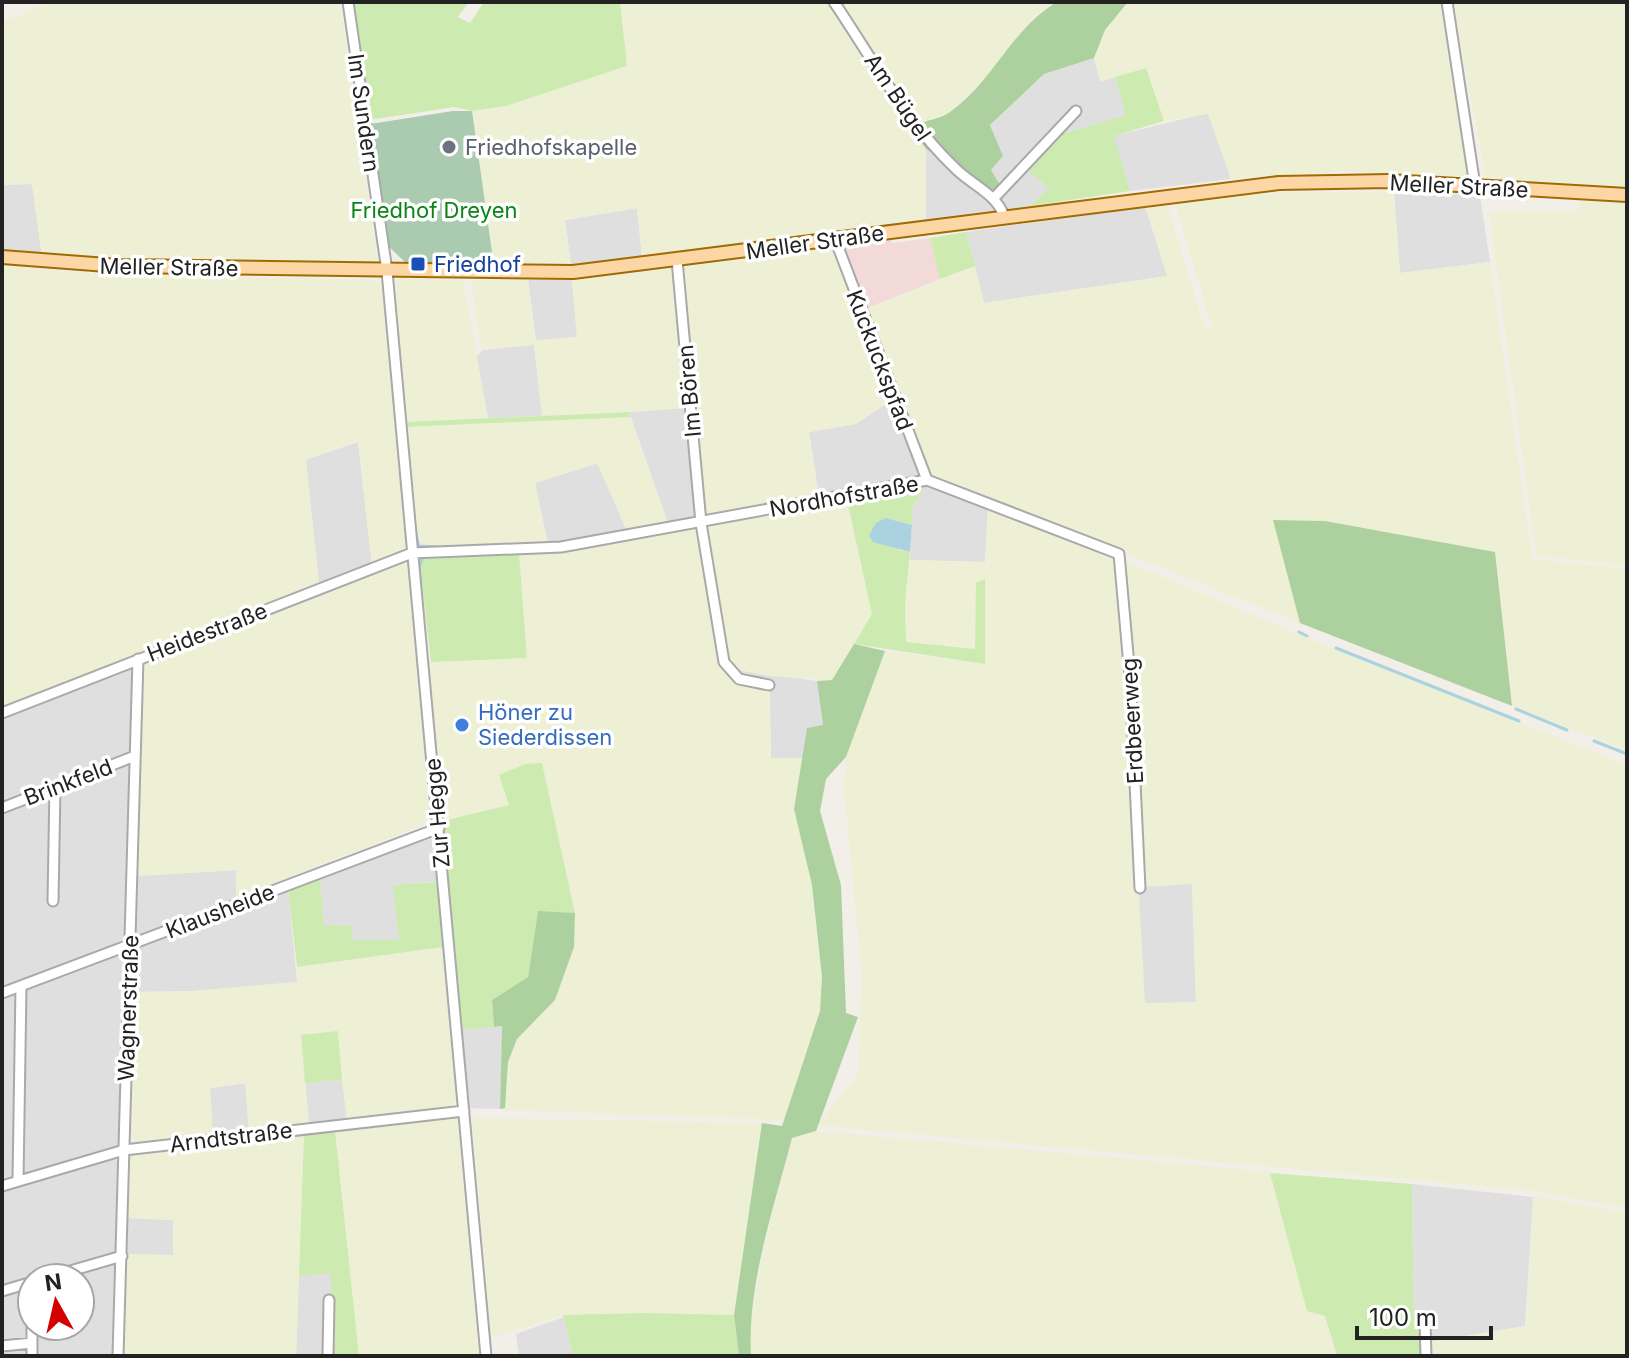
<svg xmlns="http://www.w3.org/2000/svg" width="1629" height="1358" font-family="Inter,sans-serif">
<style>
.residential{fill:#e0dfdf;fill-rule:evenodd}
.commercial{fill:#f2dad9}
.farmland{fill:#eef0d5}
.grass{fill:#cdebb0}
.forest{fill:#add19e}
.cemetery{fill:#aacbaf}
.water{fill:#aad3df}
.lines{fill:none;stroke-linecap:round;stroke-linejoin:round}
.stream{stroke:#aad3df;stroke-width:3}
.minor-casing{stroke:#a9a9a9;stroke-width:13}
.major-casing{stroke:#a06b00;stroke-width:16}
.minor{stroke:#fff;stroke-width:9}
.major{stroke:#fcd6a4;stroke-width:12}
.worship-dot{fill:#6b7280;stroke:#fff;stroke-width:3}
.transit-dot{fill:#1a4fb4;stroke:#fff;stroke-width:3}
.shop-dot{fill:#3f7fe0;stroke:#fff;stroke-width:3}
.labels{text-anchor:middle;stroke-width:7;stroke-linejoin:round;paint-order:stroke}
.street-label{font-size:22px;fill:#222;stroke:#fff}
.worship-label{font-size:22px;fill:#5b616d;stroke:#fff;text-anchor:start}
.park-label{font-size:22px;fill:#0c8416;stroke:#fff}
.transit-label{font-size:22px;fill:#164399;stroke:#fff;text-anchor:start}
.shop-label{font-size:22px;fill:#366cbe;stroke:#fff;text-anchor:start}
</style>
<rect width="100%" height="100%" fill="#f2efe9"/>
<path class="residential" d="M1094,58l6,23 15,-4 12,38 -62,18 -15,56 -20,17 -104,13v-70l68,42 -3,-21 12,-14 -13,-31 54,-51z
M1208,113l23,66 -101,12 -17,-55z
M32,184l10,72 -40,-7v-64z
M1394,193l86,2 10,67 -90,11z
M1145,206l23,70 -184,27 -18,-71z
M637,208l5,49 -71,9 -6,-46z
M528,280h44l5,57 -41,4z
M534,345l8,71 -54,2 -12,-62 7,-6z
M889,397l33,80 -103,20 -10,-65 47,-8 31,-21z
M687,408l9,104 -3,6 -25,5 -39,-111z
M358,442l14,123 -53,18 -14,-123z
M598,463l29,68 -79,14 -13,-62z
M927,482l61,25 -3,55 -75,-2 3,-53z
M129,667l5,4 -14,472 -5,6 -113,32v-465z
M733,669l84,12 6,45 -16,2 -3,30h-33l-2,-68 -32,-9z
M434,821h8l4,60 -53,4 7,55h-48l-28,-15 -4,-49 110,-48z
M237,870l3,37 48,-18 9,93 -103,9 -60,1 2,-116z
M1192,883l4,119 -52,2 -8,-117z
M502,1026l-2,83 -33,-1 -7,-78z
M342,1080l5,40 -38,3 -4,-40z
M246,1083l3,53 -36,4 -3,-52z
M113,1158l6,5 -5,193h-112v-166zM32,1278h48v48h-48z
M1412,1184l121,13 -8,129 -102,17 -9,-20z
M128,1218l45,2v36l-46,-2z
M331,1272v84h-35l3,-80z
M564,1317l9,39h-54l-3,-22z"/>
<path class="commercial" d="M891,237l1,6 38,-5 10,41 -75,30 -25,-64z"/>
<path class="farmland" d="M53,2h287l38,262 -336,-8 -10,-72 -30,1v-163z
M620,2h208l97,143 1,74 -284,38 -5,-49 -72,12 6,46h-77l-22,-155 34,-5 120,-40z
M841,2h216l-23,13 -41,57 -45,42 -28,8 -20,-24z
M1128,2h314l28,167 -4,8 -118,-6 -117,8 -23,-65 -44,7 -18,-53 -46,14 -6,-24 11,-27z
M1453,2h174v186l-141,-10z
M1285,192l109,1 6,80 90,-11 42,297 95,10v181l-115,-44 -17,-154 -170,-31 -52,-1 27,103 -370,-148 -65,-166 110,-43 9,37 183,-27 -22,-70 22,-2 37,123 11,-1 -6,-8 -34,-115z
M1583,201l44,2v362l-91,-9 -47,-345h87z
M833,247l56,150 -2,6 -31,21 -47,8 10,65 -107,17 -9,-4 -22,-237 5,-6z
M2,265l95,9 279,6 6,5 26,262 -36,18 -14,-123 -52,17 13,124 -317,127z
M672,269l15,139 -145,8 -8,-71 -53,3 -10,-68h57l8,60 41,-3 -5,-57z
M401,278l62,2 25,138 -83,4 -12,-136z
M630,417l38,106 -41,8 -30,-68 -62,20 13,62 -126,1 -7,-22 -9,-97z
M847,500l25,114 -40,66 -63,-4 -36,-7 -4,-5 -22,-137z
M988,507l127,50 12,121 18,325 51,-1 -4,-118 -49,3 -20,-327 213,90 291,115v443l-93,-17 -716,-66 40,-51 4,-100 -18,-183 2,-34 39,-106 100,12 -9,-80v66l-70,-7 -1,-39 5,-43 75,2z
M693,528l6,4 21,131 4,9 13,9 33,9 1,68h33l-10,51 18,76 10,92 -2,35 -36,108 -279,-10 3,-48 9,-23 38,-39 19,-53 1,-35 -33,-149 -32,42 -76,16 -10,-82 5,76 -5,10 -188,72v-27l-100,6 6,-212 9,-6 252,-97 5,4 10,97 109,-4 -8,-105 45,-2z
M443,947l14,152 -5,7 -105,14 -10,-89 -36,5 8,87 -60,8 -4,-48 -35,5 3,47 -76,9 -8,-12 5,-140 60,-1 103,-9v-15z
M441,1116h16l22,240h-120l-24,-225z
M472,1118l290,5 -28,192h-171l-69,22 -3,-3z
M816,1131l454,41 37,138 18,6 12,40h-586l-2,-26 17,-90 26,-102z
M304,1134l-8,222h-173l4,-102 46,1v-35l-45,-2 1,-59 6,-7z
M1534,1196l93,17v143h-196l-1,-14 96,-16z"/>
<path class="grass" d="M350,2h119l-11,15 12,6 14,-21h136l7,64 -121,40 -34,5 -18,-4 -85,13z
M1146,68l18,53 -50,15 16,55 -100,15 19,-18 -25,-21 34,-37 7,3 61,-18 -11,-38z
M966,232l9,34 -35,13 -10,-41z
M629,412l1,5 -224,10 -1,-5z
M927,482l-14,25 -1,18 -26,-7 13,32 11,2 -5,51 1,39 69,7 1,-66 9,-4v85l-131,-20 18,-30 -25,-114z
M519,553l8,105 -96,4 -12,-104z
M542,763l33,150 -37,-1 -10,65 -36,23 2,27 -34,3 -18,-209 67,-16 -10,-30 26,-11z
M320,877l4,48 27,1 1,14h47l-6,-55 44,-3 6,65 -146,20 -9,-78z
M338,1031l4,49 -37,3 -4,-48z
M335,1131l24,225h-28v-83l-32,3 5,-142z
M1270,1173l142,11 2,139 9,20v13h-86l-12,-40 -18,-5z
M645,1313l89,2 5,41h-166l-10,-41z"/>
<path class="forest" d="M1057,2h71l-23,28 -11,28 -50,16 -54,51 13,31 -12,14 9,15 -7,6 -67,-42 -14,-19c11,-12 26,-9 38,-18 43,-30 62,-84 107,-110z
M1273,520l52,1 170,31 17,154 -212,-83z
M854,644l31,7 -39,106 -20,22 -6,32 21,74 5,128 12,4 -42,114 -24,7c-18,70 -45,146 -41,218h-12l-5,-41 28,-192 20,3 38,-115 2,-34 -10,-92 -18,-76 13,-81 16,-3 -6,-44 15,-1z
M538,911l37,2 -1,34 -19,53 -38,39 -9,23 -3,46 -5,1 2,-83 -8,1 -2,-27 36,-23z"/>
<path class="cemetery" d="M453,111h19l22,155 -89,-4 -18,-17 -17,-121z"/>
<path class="water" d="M886,518l26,7 -2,27 -37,-10 -4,-7 7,-12z"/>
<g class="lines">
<path class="stream" d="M416,534l3,12 19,1
M423,557l-4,10 5,65
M1299,632l8,4
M1336,648l183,73
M1516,709l51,21
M1594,741l33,13
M429,777l3,39
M488,1326l1,15
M491,1355v1"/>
<g class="minor-casing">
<path id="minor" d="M348,2l39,269 99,1085
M834,2c40,59 71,119 123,168 17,16 39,24 47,46
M1447,2l28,184
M994,198l82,-87
M835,239l92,241
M677,260l24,263 23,139 15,17 30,6
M2,713l410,-160 149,-6 366,-67 192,74 11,123 10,211
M2,808l133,-52
M53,901l2,-115
M2,993l437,-165
M18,1181l3,-195
M2,1186l122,-36 340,-39
M46,1278l76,-22
M2,1291l30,-9
M1425,1321l1,35
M2,1346l30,-3
M32,1356v-30
M118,1356l20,-697
M328,1356l1,-56"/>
</g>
<g class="major-casing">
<path id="major" d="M2,257l118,9 453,6 706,-89 110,-2 238,14"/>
</g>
<use href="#minor" class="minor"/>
<use href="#major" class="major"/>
</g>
<circle class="worship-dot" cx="449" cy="147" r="8"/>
<rect class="transit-dot" x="410" y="256" width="16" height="16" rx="4"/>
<circle class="shop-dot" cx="462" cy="725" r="8"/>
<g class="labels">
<g class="street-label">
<text transform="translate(898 97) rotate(56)" y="8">Am Bügel</text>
<text transform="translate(364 113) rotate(82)" y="8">Im Sundern</text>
<text transform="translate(1459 186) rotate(3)" y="8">Meller Straße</text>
<text transform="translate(815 242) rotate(-8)" y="8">Meller Straße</text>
<text transform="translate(169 267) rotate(1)" y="8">Meller Straße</text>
<text transform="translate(880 360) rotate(69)" y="8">Kuckuckspfad</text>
<text transform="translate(689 391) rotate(-95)" y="8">Im Bören</text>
<text transform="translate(844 496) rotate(-10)" y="8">Nordhofstraße</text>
<text transform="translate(207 632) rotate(-21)" y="8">Heidestraße</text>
<text transform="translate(1132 721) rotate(-93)" y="8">Erdbeerweg</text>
<text transform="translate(68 782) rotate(-21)" y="8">Brinkfeld</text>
<text transform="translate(437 813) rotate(-95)" y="8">Zur Hegge</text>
<text transform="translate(220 911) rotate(-21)" y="8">Klausheide</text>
<text transform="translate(128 1008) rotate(-88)" y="8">Wagnerstraße</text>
<text transform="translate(231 1137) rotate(-7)" y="8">Arndtstraße</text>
</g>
<g class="worship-label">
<text x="465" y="155">Friedhofskapelle</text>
</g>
<g class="park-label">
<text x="434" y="218">Friedhof Dreyen</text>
</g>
<g class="transit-label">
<text x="434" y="272">Friedhof</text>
</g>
<g class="shop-label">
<text x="478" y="720">Höner zu<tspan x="478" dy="25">Siederdissen</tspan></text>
</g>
</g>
<rect width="1629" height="1358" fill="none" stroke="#222222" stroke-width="8"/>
<g transform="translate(56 1302) rotate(352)"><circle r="38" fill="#ffffff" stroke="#a7a7a7" stroke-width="2"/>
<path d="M0-6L14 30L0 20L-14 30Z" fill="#d40000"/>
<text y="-12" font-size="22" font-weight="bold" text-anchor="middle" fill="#222222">N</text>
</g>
<path d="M1357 1326v12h134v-12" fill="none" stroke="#222222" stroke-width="4"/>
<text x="1369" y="1326" font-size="24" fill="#222222" stroke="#ffffff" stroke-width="6" paint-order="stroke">100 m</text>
</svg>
